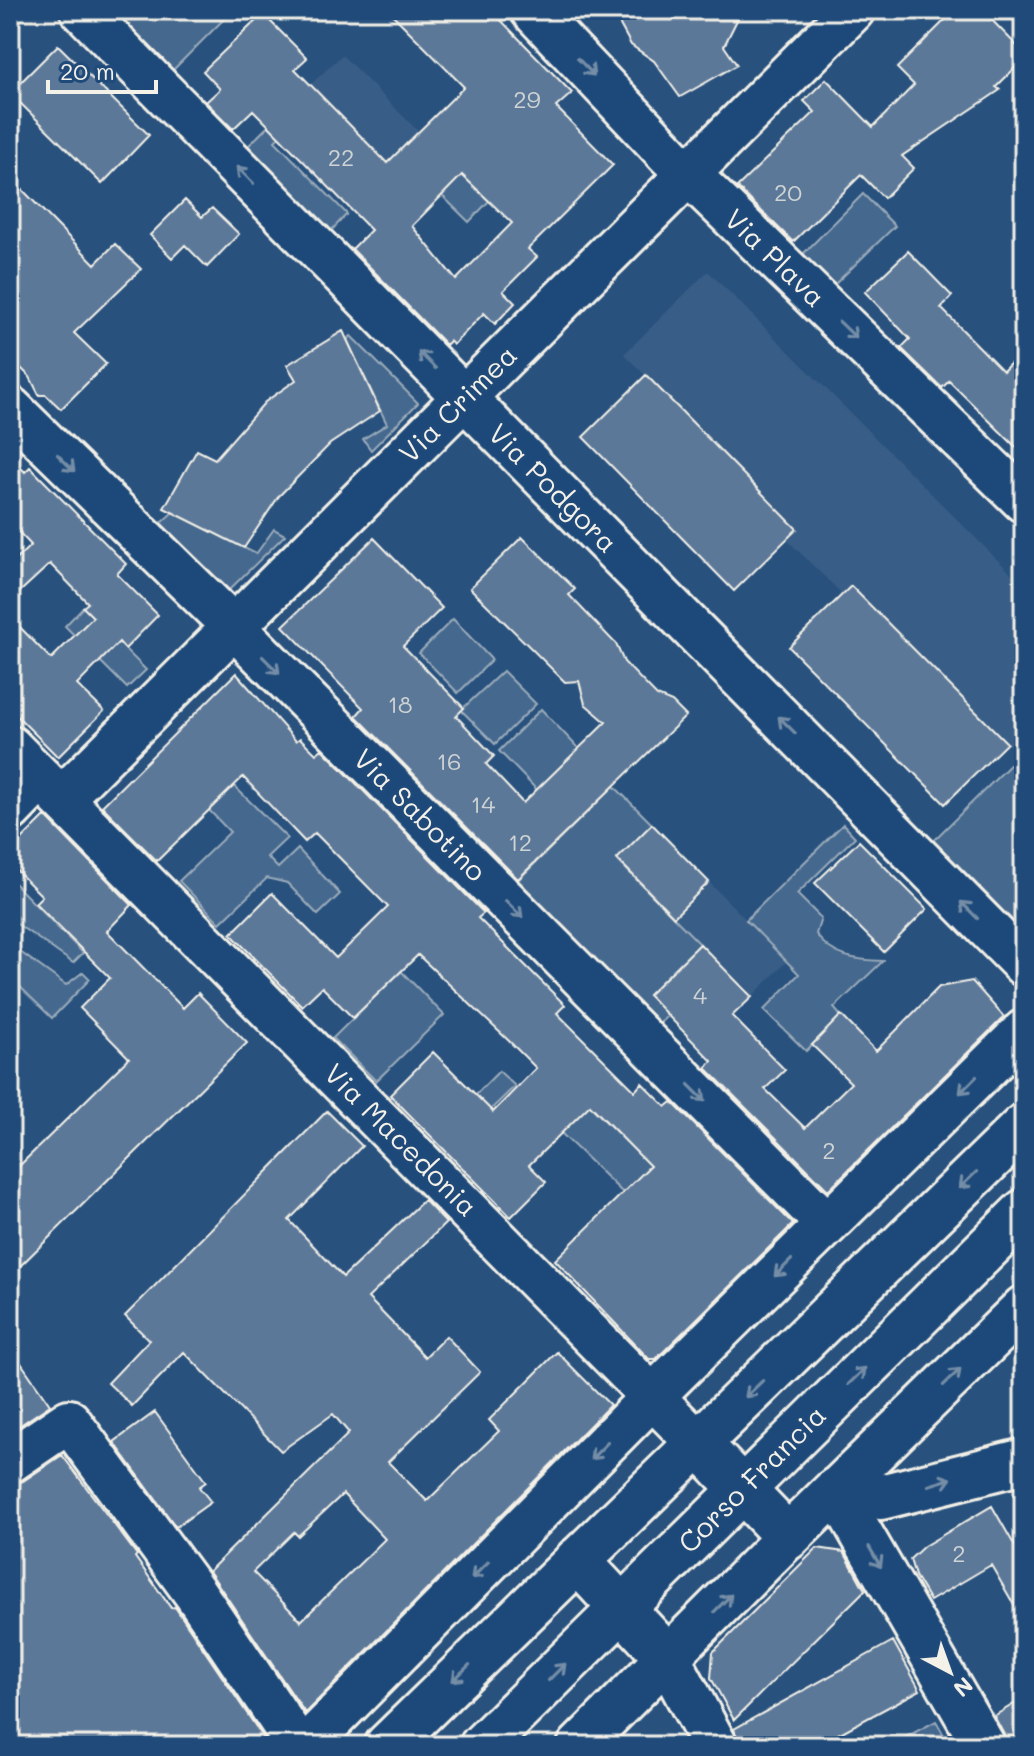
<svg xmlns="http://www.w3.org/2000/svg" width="1034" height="1756" font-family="Mali,sans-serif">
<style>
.built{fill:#375d86}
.green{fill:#45688e;stroke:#9cacbb;stroke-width:2}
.building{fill:#5b7899;stroke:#f4f1e8;stroke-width:2;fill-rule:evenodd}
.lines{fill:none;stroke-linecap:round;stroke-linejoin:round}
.street-casing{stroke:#f4f1e8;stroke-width:48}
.secondary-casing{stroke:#f4f1e8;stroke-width:50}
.primary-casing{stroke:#f4f1e8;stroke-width:50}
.street{stroke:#1f4a7a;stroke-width:42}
.secondary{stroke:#1f4a7a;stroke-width:44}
.primary{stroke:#1f4a7a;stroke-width:44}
.oneway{stroke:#748da6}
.labels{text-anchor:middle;stroke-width:6;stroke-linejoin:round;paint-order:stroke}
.number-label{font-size:24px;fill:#ced3d4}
.street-label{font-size:28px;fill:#f4f1e8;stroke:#1f4a7a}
</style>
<rect width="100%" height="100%" fill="#28517e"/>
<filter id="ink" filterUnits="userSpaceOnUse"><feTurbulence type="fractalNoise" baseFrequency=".0125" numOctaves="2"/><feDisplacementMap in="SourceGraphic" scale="16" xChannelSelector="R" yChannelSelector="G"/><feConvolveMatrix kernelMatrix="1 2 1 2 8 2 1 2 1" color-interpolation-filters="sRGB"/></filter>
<g filter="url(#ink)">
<path class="built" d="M342,55l101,101 -30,32 -103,-103z
M708,271l316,315v165l-5,4 -168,-169 -9,8 -56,-55 11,-11 -173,-174z
M709,882l78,79 -35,36 -78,-80z"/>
<path class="green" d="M107,10h19l6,6 6,-6h95l-64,64z
M310,85l11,11 -46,45 72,73 -20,21 -83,-85z
M443,156l46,45 -20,21 -46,-45z
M863,194l32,32 -61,59 -31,-31z
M351,336l67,67 -47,47 -8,-11 24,-15 -40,-84z
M173,512l83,42 18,-25 11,6 -57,56 -67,-68z
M83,607l63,63 -19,18 -62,-62z
M453,619l39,41 -34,33 -39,-40z
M503,671l33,33 -41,40 -34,-34z
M541,709l38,40 -42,41 -38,-39z
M1024,751v188l-93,-96z
M231,783l56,55 -20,19 11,11 20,-19 42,45 -22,21 -31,-32 -20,-5 -47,45 -41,-42 51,-49 -24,-25z
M614,786l38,38 -35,36 83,84 -52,51 20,20 -11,11 -141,-144z
M843,824l12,13 -58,57 24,24 -5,16c16,24 41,26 67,27l-49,47 7,8 -35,35 -42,-41 35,-36 -53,-54z
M10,879l73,74 -10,10 -63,-44z
M16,949l50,36 17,-13 7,7 -38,39 -42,-41v-24z
M401,971l43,44 -68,66 -43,-43z
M499,1071l16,15 -68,66 -14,-14z
M589,1105l62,61 -28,27 -62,-60z
M936,1721l14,25h-61z"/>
<path class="building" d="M388,10h103l81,83 -16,14 57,58 -85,84 9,8 -34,34 12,12 -20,21 -11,-11 -31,32 -3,-4 -4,4 -94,-96 19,-19 -118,-120 -20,19 -27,-27 14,-13 -17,-18 60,-57 44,44 -12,11 92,94 77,-76zM462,175l50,48 -56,57 -44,-54z
M612,10h130l-18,36 13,19 -57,32 -26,-36 -23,-16z
M955,10h27l42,43v6l-28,28 4,3 -98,66 12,12 -30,30 -23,-23 -68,67 -56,-55 78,-75 -11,-11 22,-22 47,48 41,-42 -17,-17z
M58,45l91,90 -47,49 -92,-91z
M10,177l85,87 20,-20 26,25 -67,64 32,31 -45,45 -15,-14h-7l-9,-18 -20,-20z
M185,200l17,17 10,-9 27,26 -32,33 -22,-22 -13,13 -22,-23z
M908,251l44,45 -11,12 62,63 21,-21v105l-75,-74 -7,7 -41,-40 9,-9 -45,-47z
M343,331l37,80 -50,33 -51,52 -35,52 -80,-40 33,-58 18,9 50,-57 31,-22 -9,-15z
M646,375l151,154 -63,62 -151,-154z
M10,457l15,15 5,-5 96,97 -9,10 41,41 -33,34 -6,-7 -42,43 27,26 -46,46 -48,-48v-92l41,42 42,-42 -10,-10 5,-4 -38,-39 -40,37v-36l21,-20 -21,-22z
M522,537l53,52 -6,6 47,49 8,18 33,34 15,6 14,14 -168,163 -162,-163 7,-8 -80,-82 91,-88 68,70 -39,38 61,62 -8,8 38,40 -8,8 37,39 83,-81 -21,-18 -6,-23 -14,1 -95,-94z
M851,586l156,157 -62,61 -156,-157z
M236,673l60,68 4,-3 16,16 6,-5 162,164 -6,5 87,87 -8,8 78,78 7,-8 24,24 6,-5 121,122 -137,135h-7l-94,-99 95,-94 -60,-61 -61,60 17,17 -35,35 -121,-122 43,-43 60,60 43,-44 -27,-27 -91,-86 -65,63 -31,-31 -20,19 -71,-72 41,-41 64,65 52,-51 -73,-74 -10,9 -62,-65 -86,84 -55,-55z
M45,816l87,89 -25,26 76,77 15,-15 49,50 -237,233v-101l119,-117 -49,-50 30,-30 -75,-75 7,-7 -32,-32v-13z
M652,824l57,58 -35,35 -57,-58z
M859,841l68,68 -43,43 -69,-69z
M700,944l52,53 -20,19 53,54 -20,19 40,39 46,-45 -39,-38 29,-30 35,36 63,-64 33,-6 32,36 -176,173 -122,-122 6,-7 -64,-66z
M327,1111l35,35 -73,74 54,57 81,-77 22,23 -78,75 57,59 21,-21 34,36 -92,90 39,39 72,-70 -10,-11 68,-68 53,53 -305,308 -96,-142 140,-138 -16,-19 -52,37 -97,-99 -52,54 -24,-23 41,-43 -24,-24zM343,1494l42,45 -84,82 -48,-49 41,-40 4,4z
M10,1347l40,58 -40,27z
M155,1412l51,70 -7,5 12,15 -35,25 -62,-85z
M62,1455l75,100 -2,2 36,51 4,-1 94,139h-259v-261l13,-4z
M992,1506l32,56v60l-33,-57 -61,36 -15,-25 -5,-17 14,-13z
M817,1548l27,4 21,38 -131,130 -23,-42 2,-26z
M893,1641l27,49 -104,56h-76l-6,-17z
M1024,1698v33l-17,10 -13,-25z"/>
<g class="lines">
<g class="street-casing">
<path id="street" d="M82,10l942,955
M532,10l138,146 354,345
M10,408l224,219 593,597
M10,747l688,696
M62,798l791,-788
M10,810l31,-32
M10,1461l59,-40 126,172 103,153
M306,1746l366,-369 352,-346
M579,1746l209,-209
M984,1746l-148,-256 188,-183"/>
</g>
<g class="secondary-casing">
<path id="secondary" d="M698,1443l90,94 48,-47 45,7 143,-36
M577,1560l91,98 47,88"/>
</g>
<g class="primary-casing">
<path id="primary" d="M387,1746l637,-620
M482,1746l542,-534"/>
</g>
<use href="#street" class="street"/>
<use href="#secondary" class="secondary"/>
<use href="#primary" class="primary"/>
</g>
<defs><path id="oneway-shaft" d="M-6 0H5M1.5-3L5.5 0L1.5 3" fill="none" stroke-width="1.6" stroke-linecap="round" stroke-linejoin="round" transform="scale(2)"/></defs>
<g class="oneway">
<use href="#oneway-shaft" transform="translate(586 67) rotate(46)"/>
<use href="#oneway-shaft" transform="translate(245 175) rotate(-135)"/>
<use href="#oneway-shaft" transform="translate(848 330) rotate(44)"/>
<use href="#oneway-shaft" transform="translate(427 360) rotate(-135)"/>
<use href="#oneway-shaft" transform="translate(66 463) rotate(45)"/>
<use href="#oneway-shaft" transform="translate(271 665) rotate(45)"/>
<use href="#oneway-shaft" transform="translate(787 725) rotate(-135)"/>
<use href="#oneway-shaft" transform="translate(514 909) rotate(45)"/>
<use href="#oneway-shaft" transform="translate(969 910) rotate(-135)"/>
<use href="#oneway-shaft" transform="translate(968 1085) rotate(135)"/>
<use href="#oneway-shaft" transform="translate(697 1093) rotate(45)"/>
<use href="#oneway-shaft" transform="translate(968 1180) rotate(136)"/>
<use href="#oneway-shaft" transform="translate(783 1268) rotate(135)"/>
<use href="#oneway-shaft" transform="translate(857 1376) rotate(-44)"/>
<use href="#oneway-shaft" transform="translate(952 1377) rotate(-44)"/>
<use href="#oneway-shaft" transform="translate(754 1389) rotate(136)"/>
<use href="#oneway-shaft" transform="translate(599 1451) rotate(135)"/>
<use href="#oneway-shaft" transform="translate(940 1482) rotate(-17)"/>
<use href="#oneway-shaft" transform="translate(875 1557) rotate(60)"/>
<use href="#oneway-shaft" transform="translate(480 1570) rotate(135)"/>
<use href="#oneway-shaft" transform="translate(723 1603) rotate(-45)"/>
<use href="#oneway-shaft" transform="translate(557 1672) rotate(-45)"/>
<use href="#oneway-shaft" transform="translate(461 1673) rotate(136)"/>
</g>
</g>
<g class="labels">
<g class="number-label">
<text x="527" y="108">29</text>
<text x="341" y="166">22</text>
<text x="788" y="201">20</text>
<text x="400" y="713">18</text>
<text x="449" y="770">16</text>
<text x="483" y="813">14</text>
<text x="520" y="851">12</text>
<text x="700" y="1004">4</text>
<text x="829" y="1159">2</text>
<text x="959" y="1562">2</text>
</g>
<g class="street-label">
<text transform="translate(775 258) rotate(44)" y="10">Via Plava</text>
<text transform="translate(458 404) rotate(-45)" y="10">Via Crimea</text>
<text transform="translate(553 488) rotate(45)" y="10">Via Podgora</text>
<text transform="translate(420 815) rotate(45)" y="10">Via Sabotino</text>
<text transform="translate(401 1140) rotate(45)" y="10">Via Macedonia</text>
<text transform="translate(752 1479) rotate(-45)" y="10">Corso Francia</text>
</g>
</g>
<rect width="1034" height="1756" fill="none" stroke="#1f4a7a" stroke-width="40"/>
<rect x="20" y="20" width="994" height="1716" fill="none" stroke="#f4f1e8" stroke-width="3" filter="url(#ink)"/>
<g transform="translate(950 1672) rotate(139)" stroke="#1f4a7a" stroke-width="6" paint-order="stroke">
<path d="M0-6L14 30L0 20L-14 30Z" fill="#f4f1e8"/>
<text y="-12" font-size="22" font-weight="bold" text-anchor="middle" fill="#f4f1e8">N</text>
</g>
<path d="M48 80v12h108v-12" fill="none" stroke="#f4f1e8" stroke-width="4"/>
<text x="60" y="80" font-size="24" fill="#f4f1e8" stroke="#1f4a7a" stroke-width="6" paint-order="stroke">20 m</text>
</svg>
